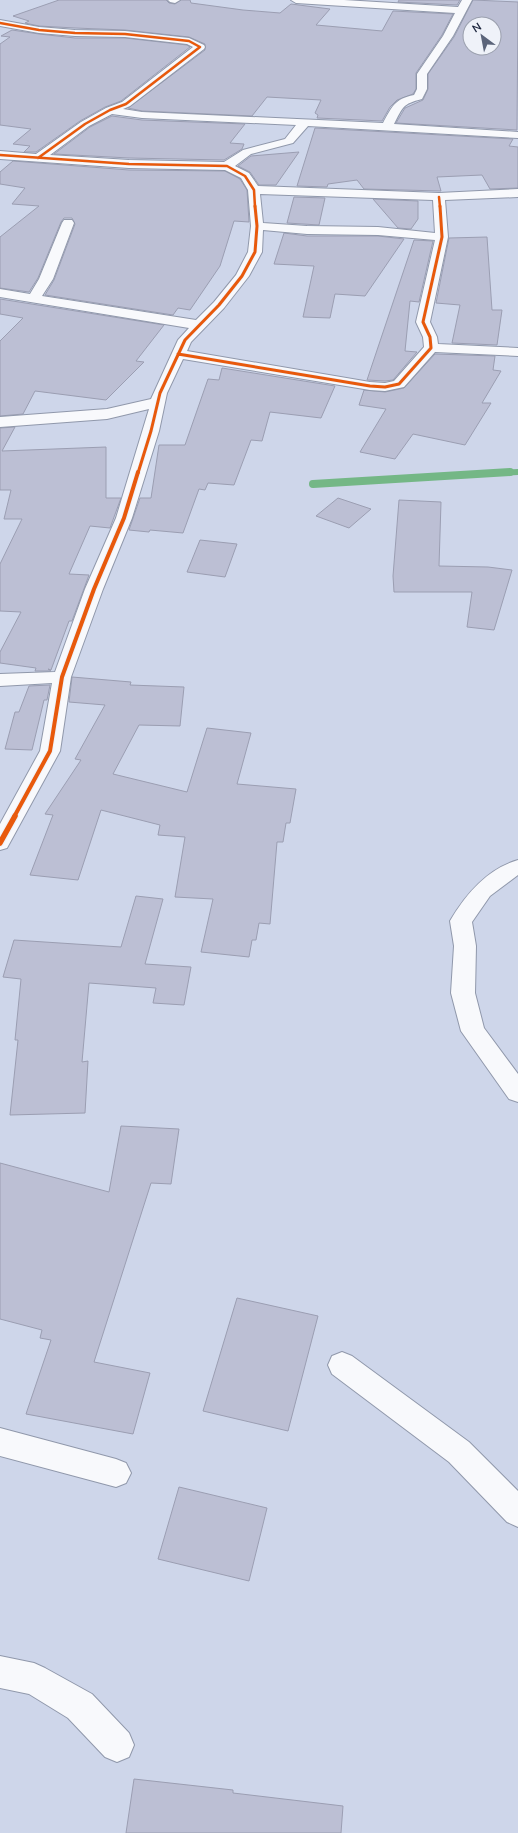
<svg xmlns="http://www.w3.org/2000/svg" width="518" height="1833" font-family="Mulish,sans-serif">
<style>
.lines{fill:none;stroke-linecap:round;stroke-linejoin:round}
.stream-far1{stroke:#74b786;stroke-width:6}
.stream{stroke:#74b786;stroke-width:8}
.building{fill:#bcbfd4;stroke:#9b9eb2;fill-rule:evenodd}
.street-casing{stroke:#9098ab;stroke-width:2}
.street{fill:#f8f9fc;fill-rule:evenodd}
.cycleway-far3-casing{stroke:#eff2f9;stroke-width:3.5}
.cycleway-far2-casing{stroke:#eff2f9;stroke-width:4.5}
.cycleway-far1-casing{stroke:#eff2f9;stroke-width:6}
.cycleway-casing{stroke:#eff2f9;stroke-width:8}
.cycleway-far3{stroke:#e8590c;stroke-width:2.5}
.cycleway-far2{stroke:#e8590c;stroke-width:3}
.cycleway-far1{stroke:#e8590c;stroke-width:4}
.cycleway{stroke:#e8590c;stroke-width:5.5}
</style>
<rect width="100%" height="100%" fill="#ced6ea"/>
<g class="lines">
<path class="stream-far1" d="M493,473l25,-1"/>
<path class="stream" d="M313,484l197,-12"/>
</g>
<path class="building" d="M59,0h107l3,3 6,1 6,-4h9l1,3 52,7 37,3 11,-9 39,5 -14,16 66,6 11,-20 60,3 -11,21 -26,38v16l-3,5 -16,6 -7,7 -8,14 -65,-3 1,-3 -3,-2 6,-13 -54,-3 -15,19 -110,-5 -14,-3 77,-58v-6l-16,-7 -64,-7 -50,-2 -36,-2 -14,-3 4,-2 -16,-5z
M399,0h61l-3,5 -59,-3z
M473,0l45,2 -1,128 -121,-7 9,-15 18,-8 5,-11v-15l26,-37zM470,24h24v24h-24z
M12,30l27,4 36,4h50l62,7 3,2 -69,54 -16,6 -25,14 -44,31h-12l6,-6 -17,-2 18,-15 -31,-4v-81l10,-7 -9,-1z
M112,116l30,4 103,4 -15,19 14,1 -2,5 -18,11 -95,-2 -75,-4 36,-27z
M315,128l198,11 -4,7 9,1v41l-28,1 -8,-14 -45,2 4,14 -77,-2 -7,-9 -29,4 -1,3 -30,-1z
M299,152l-23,33h-17l-9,-13 -12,-6 13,-10z
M13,161l116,9 96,1 15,8 7,11 2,32 -15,-1 -14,45 -30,44 -12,-2 -5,7 -128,-20 9,-15 21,-56 -3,-6h-8l-3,4 -23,56 -9,14 -29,-4v-51l39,-31 -27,-2 13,-16 -25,-4v-12z
M294,197l31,1 -6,27 -32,-2z
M373,199l45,2v18l-7,10 -13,-1z
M284,233l23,3h71l26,3 -39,57 -30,-2 -5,24 -27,-1 11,-51 -40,-2z
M487,237l5,73h10l-5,35 -45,-2 8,-38 -24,-2 13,-65z
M414,240l19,1 -14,61 -9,-1 -5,50 12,1 -24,28 -8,1 -18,-1z
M0,299l164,26 -28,36 8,1 -38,38 -71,-9 -12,23 -23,2v-75l23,-23 -23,-4z
M435,354l60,2 -2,14 8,1 -19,32h9l-26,42 -52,-11 -18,25 -35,-7 26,-43 -27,-4 5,-15 21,2 19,-4z
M222,368l113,18 -14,32 -51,-6 -8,29 -11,-1 -17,45 -26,-2 -3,7 -6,-1 -16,44 -33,-3 -1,2 -20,-2 11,-32h11l8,-53h26l23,-66 11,1z
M15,427l-13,24 104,-4v51h15l-11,30 -20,-2 -21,48 20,1 -17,46h-3l-18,49 -3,-1 3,2h-16l1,-3 -36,-5v-11l21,-40 -21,-1v-47l22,-45h-18l7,-29h-11v-62z
M338,498l33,11 -22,19 -33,-12z
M399,500l42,2 -2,64 49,1 24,3 -18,60 -27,-3 5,-35h-78l-1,-16z
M200,540l37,4 -12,33 -38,-5z
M72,677l59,5 -1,3 54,2 -4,39 -41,-1 -26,49 74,18 20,-64 44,5 -14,51 59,5 -6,34h-4l-3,19h-6l-7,82 -11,-1 -3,17h-4l-3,17 -48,-5 12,-53 -38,-2 10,-60 -27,-2 2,-10 -59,-15 -23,70 -48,-5 23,-60 -8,-1 36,-54 -6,-1 30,-54 -36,-3z
M50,685l-3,15h-3l-12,50 -27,-1 10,-37h4l10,-26z
M136,896l27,3 -18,65 46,3 -7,38 -31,-2 3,-15 -67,-5 -7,79 6,-1 -3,52 -75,2 8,-75h-3l6,-61 -18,-2 11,-37 107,7z
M121,1126l58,3 -8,55 -20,-1 -57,179 56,11 -17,61 -107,-20 25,-74 -11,-2 2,-8 -42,-11v-156l109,29z
M237,1298l81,18 -30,115 -85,-20z
M179,1487l88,21 -18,73 -91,-22z
M134,1779l99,11v3l110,13 -2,27h-215z"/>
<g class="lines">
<g class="street-casing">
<path id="street" d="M168,0h12l-5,3 -5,-1z
M291,0h53l114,7 4,-7h10l-19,36 -26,38v15l-5,10c-20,5 -19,8 -28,25l124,8v6l-210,-12 -15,17 -42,11 -16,12 14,7 9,13 181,7 79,-4v8l-73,3 3,37 -18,85 7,15 1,7 80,4v8l-83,-4 -31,35 -19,4 -15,-1 -187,-31 -16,34 -8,38 -27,87 -29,71 -32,88 -11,74 -53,97 -7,2v-26l40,-73 12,-68 -52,3v-12l55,-2 30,-83 31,-71 33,-109 -42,10 -107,8v-10l107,-8 44,-10 27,-59 11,-12 -189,-31v-8l30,5 9,-15 23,-56 2,-3h8l2,3 -21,56 -11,17 154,24 18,-18 22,-27 12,-23 3,-26 -3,-36 -7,-12 -16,-8 -96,-2 -129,-9v-8l36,3 45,-32 25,-14 16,-6 71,-55 -6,-3 -62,-7 -50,-1 -36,-3 -39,-7v-6l39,7 36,3 50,1 64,7 15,7 1,2 -1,2 -74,57 -7,3 19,3 241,11c9,-16 11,-24 31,-28l3,-6v-15l26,-38 12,-23 -159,-10zM112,114l30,4 154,7 -11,14 -42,11 -19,12 -95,-2 -79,-5 39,-29zM260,194l173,6 2,33 -57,-6 -71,-1 -44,-3zM263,230l44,4 71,1 57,5 -19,82 7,15 1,10 -30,34 -9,2 -15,-1 -183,-31 4,-9 33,-34 25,-32 13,-24z
M518,860v15l-28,21 -18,26 4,24 -1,47 9,35 34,46v28l-9,-3 -48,-68 -10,-38 3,-47 -4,-25c16,-27 37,-52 68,-61z
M342,1352l10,4 117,86 49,49v36l-11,-5 -58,-60 -117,-88 -4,-9 4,-9z
M0,1428l116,31 10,4 5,10 -5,10 -10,4 -116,-31z
M0,1656l34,7 11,5 47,26 37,39 5,12 -5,12 -12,5 -12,-5 -37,-39 -39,-24 -29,-6z"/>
</g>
<use href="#street" class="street"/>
<g class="cycleway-far3-casing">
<path id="cycleway-far3" d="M0,23l39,7 36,3 50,1 64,7 11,6 -74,57 -16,6 -25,14 -47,34
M0,155l129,9 98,2 18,10 9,14 1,17
M439,197l1,10"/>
</g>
<g class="cycleway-far2-casing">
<path id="cycleway-far2" d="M178,354l192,32 15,1 14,-3 32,-36 -1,-11 -7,-15 19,-85 -2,-31
M138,473l13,-42 9,-38 25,-53 34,-35 23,-29 13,-24 2,-26 -2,-20"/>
</g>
<g class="cycleway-far1-casing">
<path id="cycleway-far1" d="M14,817l36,-66 12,-74 32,-88 30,-71 14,-46"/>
</g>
<g class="cycleway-casing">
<path id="cycleway" d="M0,843l15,-27"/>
</g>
<use href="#cycleway-far3" class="cycleway-far3"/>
<use href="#cycleway-far2" class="cycleway-far2"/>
<use href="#cycleway-far1" class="cycleway-far1"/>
<use href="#cycleway" class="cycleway"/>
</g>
<g transform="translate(482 36) rotate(328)"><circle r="19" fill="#eff2f9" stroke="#9ba0ae"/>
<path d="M0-3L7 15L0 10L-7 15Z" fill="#5b647a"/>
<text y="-6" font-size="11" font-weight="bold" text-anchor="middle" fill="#1d263e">N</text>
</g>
</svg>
